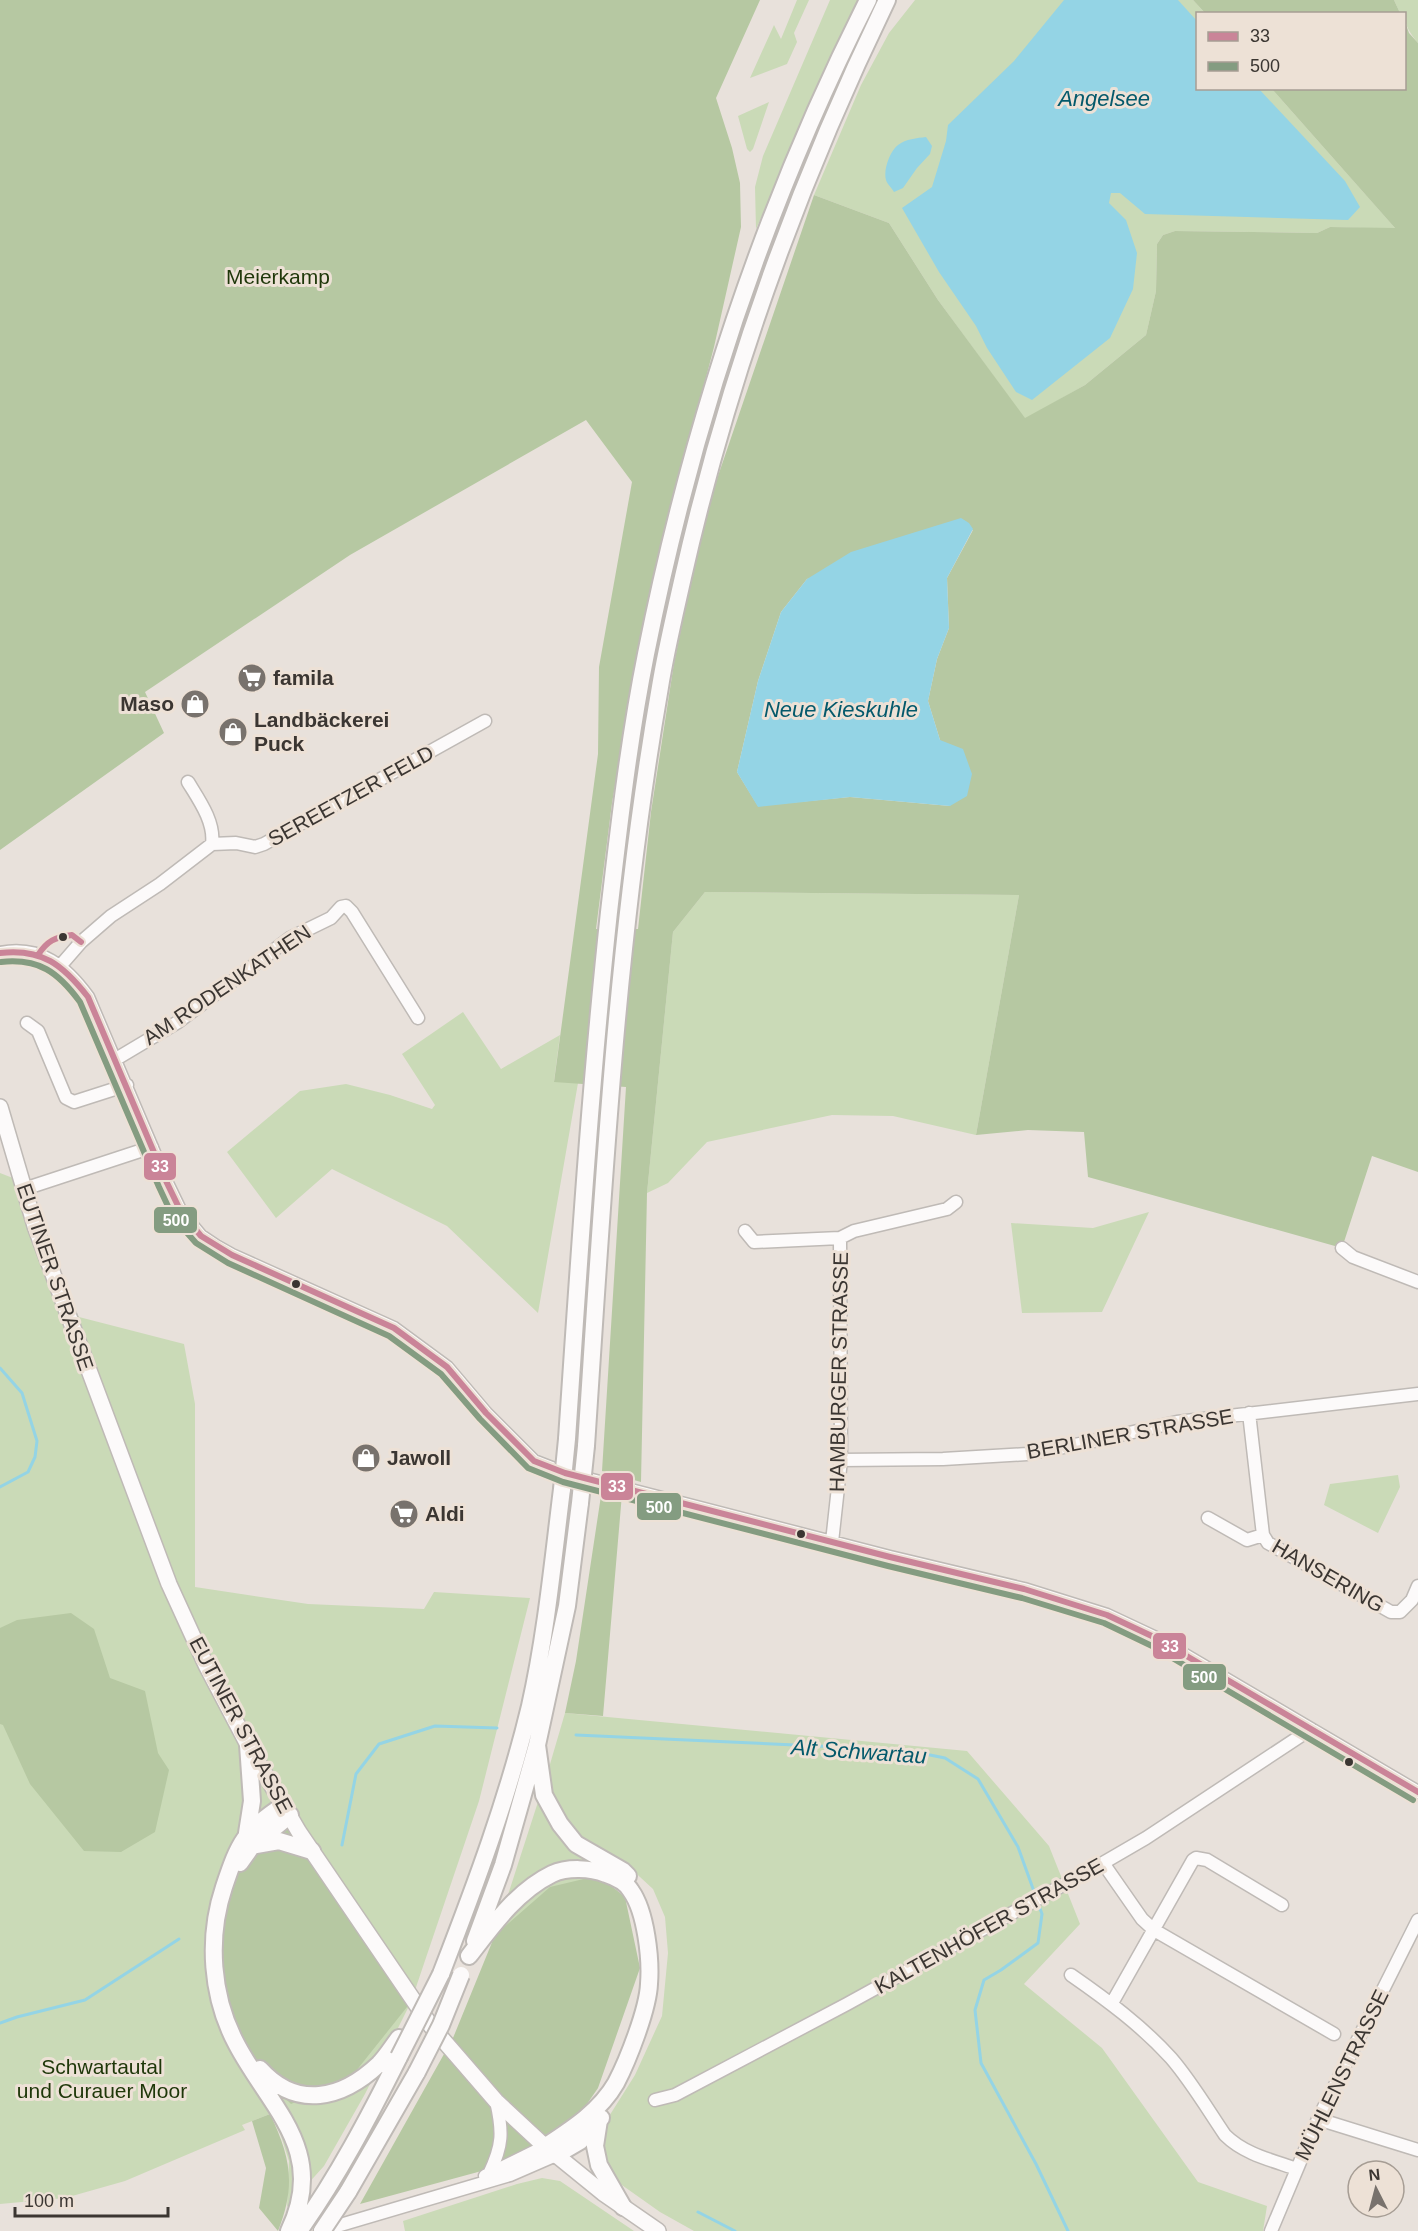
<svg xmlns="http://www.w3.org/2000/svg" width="1418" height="2231" font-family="Arial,sans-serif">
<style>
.green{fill:#cadab7}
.forest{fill:#b6c8a2;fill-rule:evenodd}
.water{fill:#94d4e5}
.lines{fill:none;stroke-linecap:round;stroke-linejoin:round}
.stream{stroke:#94d4e5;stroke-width:3}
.minor-casing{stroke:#bfbab6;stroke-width:15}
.major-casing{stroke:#bfbab6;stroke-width:18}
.highway-casing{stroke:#bfbab6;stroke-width:20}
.minor{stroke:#fcfafa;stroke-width:12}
.major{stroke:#fcfafa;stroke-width:15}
.highway{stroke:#fcfafa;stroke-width:16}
.highway-bridge-casing{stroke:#bfbab6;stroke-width:20;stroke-linecap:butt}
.highway-bridge{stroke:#fcfafa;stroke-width:16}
.bus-1-casing{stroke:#ede1d6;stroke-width:10}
.bus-2-casing{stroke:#ede1d6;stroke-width:10}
.bus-1{stroke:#ca8498;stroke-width:6}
.bus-2{stroke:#849c81;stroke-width:6}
.bus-dot{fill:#3b3632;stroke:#ede1d6;stroke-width:2}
.labels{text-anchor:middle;stroke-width:6;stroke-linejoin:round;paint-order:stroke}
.park-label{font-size:21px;fill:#1e3709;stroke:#ede1d6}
.poi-label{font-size:21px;font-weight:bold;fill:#3b3632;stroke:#ede1d6;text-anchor:start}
.street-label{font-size:21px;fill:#3b3632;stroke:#ede1d6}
.water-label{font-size:22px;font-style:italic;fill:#04596b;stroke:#ede1d6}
.line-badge{stroke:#ede1d6;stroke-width:2}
.badge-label{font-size:16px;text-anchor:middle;font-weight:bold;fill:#fff}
</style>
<rect width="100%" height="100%" fill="#e8e1db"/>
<path class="green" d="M797,0h12l-15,33 3,9 -10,22 -37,14 24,-53 7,14z
M830,0h29l-103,229 -1,-42 8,-31z
M915,0h278l12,13 -7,1v74l74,1 124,140 -66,-2 -13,6 -142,-2 -12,4 -6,9 -1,47 -10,44 -61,50 -60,34 -87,-119 -49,-77 -75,-28 47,-110 28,-52z
M1394,0h24v43c-8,-10 -13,-17 -14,-29l-4,-1z
M769,102l-16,47 -3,3 -3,-3 -9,-33z
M705,892l314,3 -43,240 -83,-19 -61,-1 -125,27 -39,41 -21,10 26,-261z
M463,1012l38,57 59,-34 -6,46 24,2 -40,230 -91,-87 -115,-57 -56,49 -49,-66 73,-61 46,-7 44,11 42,14 3,-4 -33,-51z
M0,1173l23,9 49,122 7,13 105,27 11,60v183l113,17 116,5 10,-17 96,6 -51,203 -68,201 -46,92 -41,72 -37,41 2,-46 -8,-25 -11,-22 -28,11 3,5 -120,51 -60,17 -65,6z
M1149,1212l-47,100 -80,1 -11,-90 82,5z
M1398,1475l2,12 -22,46 -54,-28 6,-21z
M565,1713l402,38 82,95 31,78 -56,60 78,64 96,134 69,24 -4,25h-569l-34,-19 -41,-29 -15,-16 -3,-38 34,-54 27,-59 6,-63 -3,-36 -12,-28 -26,-24 -36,-22 1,34 -97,58 53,-164z
M542,2178l18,3 74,50h-229l-2,-10 114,-37z"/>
<path class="forest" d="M0,0h760l-44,98 16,50 8,35 1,44 -27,120 -39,149 -35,149 -28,158 -16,126h42l13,-117 23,-149 30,-146 110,-322 75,28 49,77 87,118 60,-33 61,-50 10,-44 1,-47 6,-9 12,-4 142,2 13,-6 65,1 -123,-139 132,-1 1,-66 4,11 9,10v1129l-46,-16 -30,92 -254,-71 -4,-45 -56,-2 -52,5 43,-240 -314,-3 -32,40 -26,261 -6,289 -39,-11 24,-384 -72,-5 44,-328 1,-87 33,-185 -46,-62 -236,135 -205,137 19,41 -164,117zM973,530l-26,48 2,50 -12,31 -9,42 12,39 10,66 -100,-9 -92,9 -21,-34 21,-91 23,-69 26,-33z
M1193,0h201l6,13h-195z
M602,1489l20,5 -19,222 -38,-3 11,-52z
M71,1613l23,16 16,49 35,13 13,62 11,17 -14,62 -34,20 -37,-1 -54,-67 -27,-59 -3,-1v-96l17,-8z
M284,1821l127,181 -59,74 -61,28 -36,-36 -22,-32 -20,-78 10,-80z
M592,1877l17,7 16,13 15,71 -42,120 -22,32 -76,46 -140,38 93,-166 42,-103 55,-48z
M270,2114c21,44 26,71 8,117l-19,-23 7,-40 -14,-47z"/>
<path class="water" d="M1064,0h114l19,21 1,67 61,1 86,92 15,26 -12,13 -203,-6 -25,-21h-9l-2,10 17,17 11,33 -4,36 -23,49 -78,62 -16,-8 -29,-44 -11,-22 -37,-54 -37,-64 30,-21 14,-46 2,-16 66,-64z
M926,137l6,9 -2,8 -13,14 -14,20 -9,4c-2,-4 -7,-8 -8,-12 -3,-10 4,-29 12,-35 8,-6 19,-7 28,-8z
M961,518l8,5 4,6 -26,49 2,50 -12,31 -9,42 12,39 23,9 9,25 -5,22 -17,10 -100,-9 -92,10 -21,-35 21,-91 23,-69 26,-33 44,-27z"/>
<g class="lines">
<path class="stream" d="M0,1368l22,25 15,48 -2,16 -7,15 -28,15
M576,1735l329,15 40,8 33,21 40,68 18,50
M342,1845l14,-71 23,-30 56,-18 62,2
M1038,1903l4,11 -4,29 -37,27 -17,10 -9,30 6,53 55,101 32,67
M0,2023l17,-6 68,-17 94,-61
M698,2212l37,19"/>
<g class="minor-casing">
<path id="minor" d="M188,782c11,18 27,40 24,62
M0,953c41,-8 66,14 88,44l79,186 14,29 20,24 15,10 16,9 162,73 53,39 39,46 48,48 31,12 325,84 134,32 83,26 49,23 262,154
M61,965l20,-23 30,-26 49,-32 52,-40 24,-1 19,4 9,-3 221,-123
M27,1023l11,8 28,67 8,4 53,-17
M116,1059l62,-37 112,-84 41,-20 10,-11 5,-1 6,6 66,106
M24,1189l128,-42
M745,1231l9,11 86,-4 14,-7 93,-22 9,-7
M1342,1248l11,9 65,25
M1249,1413l14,122 5,8 123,69h9l12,-12 6,-14
M841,1460l102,-1 84,-5 58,-11 92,-21 241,-28
M1208,1518l39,22 16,-5
M832,1542l9,-82 -1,-222
M1103,1863l39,56 12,11 180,104
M1071,1975c36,25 71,51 100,83 20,23 37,52 54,77 19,19 46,25 72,34
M1112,2003l81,-143 3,-2 11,2 75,45
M655,2100l20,-5 172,-91 256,-141 43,-25 165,-109
M1318,2119l100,31
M489,2174c14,-29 14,-42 7,-73
M485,2176l61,-30
M320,2231l190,-56 46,-20
M1271,2231l47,-112 100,-199"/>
</g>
<g class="major-casing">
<path id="major" d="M0,1107l35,119 134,358 37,81 42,80 51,87 132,194 65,75 43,40 64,52 55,38"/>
</g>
<g class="highway-casing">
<path id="highway" d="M567,1439c12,-176 23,-352 42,-527 10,-86 20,-173 37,-258 45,-226 118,-448 222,-654
M586,1446c17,-254 30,-508 74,-759 6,-37 15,-74 23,-110 45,-200 115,-393 204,-577
M537,1745l7,50 16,29 16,20 47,27 5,5
M284,1805c-40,26 -45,37 -60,82 -17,51 -13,110 13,158 34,64 91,106 52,186
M247,1833l5,-32 -4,-56
M256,1845l23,-4 33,10
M240,1863l12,-17 38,-31
M475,1941l28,-76 34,-120 30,-139 13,-103
M469,1956c23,-30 48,-65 83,-82 15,-7 39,-6 54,0 9,3 20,8 25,17 15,21 20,68 18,93 -1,25 -21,76 -33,99 -16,28 -44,46 -70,63
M441,1974c34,-88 67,-176 89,-268 16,-71 23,-145 32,-217
M260,2069c37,41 82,30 119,-5 7,-7 13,-17 20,-26
M599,2120l-4,26 4,19 24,42
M556,2155l24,-14 21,-23
M348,2192l69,-120
M299,2231c39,-55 70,-114 100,-174"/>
</g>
<use href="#minor" class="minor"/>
<use href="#major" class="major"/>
<use href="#highway" class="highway"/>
<g class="highway-bridge-casing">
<path id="highway-bridge" d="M562,1489l5,-50
M580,1503l6,-57
M399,2057l42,-83
M417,2072l24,-47 20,-50
M322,2231l26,-39"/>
</g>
<use href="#highway-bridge" class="highway-bridge"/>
<g class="bus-1-casing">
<path id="bus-1" d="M0,953c42,-5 63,12 88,44l79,186 14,29 20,24 31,19 162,73 53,39 39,46 48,48 31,12 325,84 134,32 83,26 49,23 262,154
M38,955c9,-14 17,-18 34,-20l9,7"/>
</g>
<g class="bus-2-casing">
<path id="bus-2" d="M1,962c38,-4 57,10 79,40l79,185 14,30 23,26 32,20 161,73 52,38 39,45 48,49 35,14 325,84 134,32 82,25 48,23 261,154"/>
</g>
<use href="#bus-1" class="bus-1"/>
<use href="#bus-2" class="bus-2"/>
</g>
<defs>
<g id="supermarket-disc" transform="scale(1.5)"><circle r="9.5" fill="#78726d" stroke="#ede1d6"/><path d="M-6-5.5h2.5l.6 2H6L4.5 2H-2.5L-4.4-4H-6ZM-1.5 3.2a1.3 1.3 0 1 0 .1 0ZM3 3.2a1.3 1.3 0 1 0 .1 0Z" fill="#fff"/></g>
<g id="shop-disc" transform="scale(1.5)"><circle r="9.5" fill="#78726d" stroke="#ede1d6"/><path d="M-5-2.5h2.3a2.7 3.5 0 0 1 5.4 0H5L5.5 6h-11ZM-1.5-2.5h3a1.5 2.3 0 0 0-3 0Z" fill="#fff"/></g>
</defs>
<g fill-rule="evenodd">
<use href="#supermarket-disc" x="252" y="678"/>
<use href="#shop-disc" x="195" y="704"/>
<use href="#shop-disc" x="233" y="732"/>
<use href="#shop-disc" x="366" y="1458"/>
<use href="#supermarket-disc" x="404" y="1514"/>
</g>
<g class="bus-dot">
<circle cx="63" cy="937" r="5"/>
<circle cx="296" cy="1284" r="5"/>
<circle cx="801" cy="1534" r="5"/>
<circle cx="1349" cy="1762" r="5"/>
</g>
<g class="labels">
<g class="park-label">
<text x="278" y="284">Meierkamp</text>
<text x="102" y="2074">Schwartautal<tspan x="102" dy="24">und Curauer Moor</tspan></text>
</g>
<g class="poi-label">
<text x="273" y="685">famila</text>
<text x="174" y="711" text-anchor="end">Maso</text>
<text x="254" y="727">Landbäckerei<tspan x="254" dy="24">Puck</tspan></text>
<text x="387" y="1465">Jawoll</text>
<text x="425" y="1521">Aldi</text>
</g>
<g class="street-label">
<text transform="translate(351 796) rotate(-29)" y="7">SEREETZER FELD</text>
<text transform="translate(227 985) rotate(-34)" y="7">AM RODENKATHEN</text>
<text transform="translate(55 1277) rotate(71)" y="7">EUTINER STRASSE</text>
<text transform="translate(839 1372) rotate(-89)" y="7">HAMBURGER STRASSE</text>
<text transform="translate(1130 1434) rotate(-10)" y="7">BERLINER STRASSE</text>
<text transform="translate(1328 1576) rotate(30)" y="7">HANSERING</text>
<text transform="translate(241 1725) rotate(62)" y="7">EUTINER STRASSE</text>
<text transform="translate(989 1926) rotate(-29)" y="7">KALTENHÖFER STRASSE</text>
<text transform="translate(1342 2075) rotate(-64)" y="7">MÜHLENSTRASSE</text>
</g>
<g class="water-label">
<text x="1104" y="106">Angelsee</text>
<text x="841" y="717">Neue Kieskuhle</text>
<text transform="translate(859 1751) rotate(4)" y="8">Alt Schwartau</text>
</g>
</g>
<g class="line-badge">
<rect x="143" y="1152" width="34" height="29" rx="6" fill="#ca8498"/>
<rect x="153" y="1206" width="45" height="28" rx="6" fill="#849c81"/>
<rect x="600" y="1472" width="34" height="29" rx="6" fill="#ca8498"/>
<rect x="636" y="1492" width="46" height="29" rx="6" fill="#849c81"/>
<rect x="1152" y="1632" width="35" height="28" rx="6" fill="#ca8498"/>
<rect x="1182" y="1663" width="45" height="28" rx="6" fill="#849c81"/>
</g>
<g class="badge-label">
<text x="160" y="1172">33</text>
<text x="176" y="1226">500</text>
<text x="617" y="1492">33</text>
<text x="659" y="1513">500</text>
<text x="1170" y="1652">33</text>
<text x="1204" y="1683">500</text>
</g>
<rect x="1196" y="12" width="210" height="78" fill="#ede1d6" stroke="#a69d94" stroke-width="1.5"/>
<rect x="1208" y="32" width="30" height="9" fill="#ca8498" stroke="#a69d94" stroke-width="1.5"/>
<text x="1250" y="42" font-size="18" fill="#3b3632">33</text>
<rect x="1208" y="62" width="30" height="9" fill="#849c81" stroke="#a69d94" stroke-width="1.5"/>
<text x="1250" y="72" font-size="18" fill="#3b3632">500</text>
<g transform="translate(1376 2189) rotate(354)"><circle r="28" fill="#ede1d6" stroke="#a69d94" stroke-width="1.5"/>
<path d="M0-4.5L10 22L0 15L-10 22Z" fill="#78726d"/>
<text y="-9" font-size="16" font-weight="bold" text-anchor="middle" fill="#3b3632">N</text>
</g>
<path d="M15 2207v9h153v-9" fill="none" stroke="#3b3632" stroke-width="3"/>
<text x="24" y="2207" font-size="18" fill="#3b3632" stroke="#ede1d6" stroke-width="4.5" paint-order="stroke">100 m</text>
</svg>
